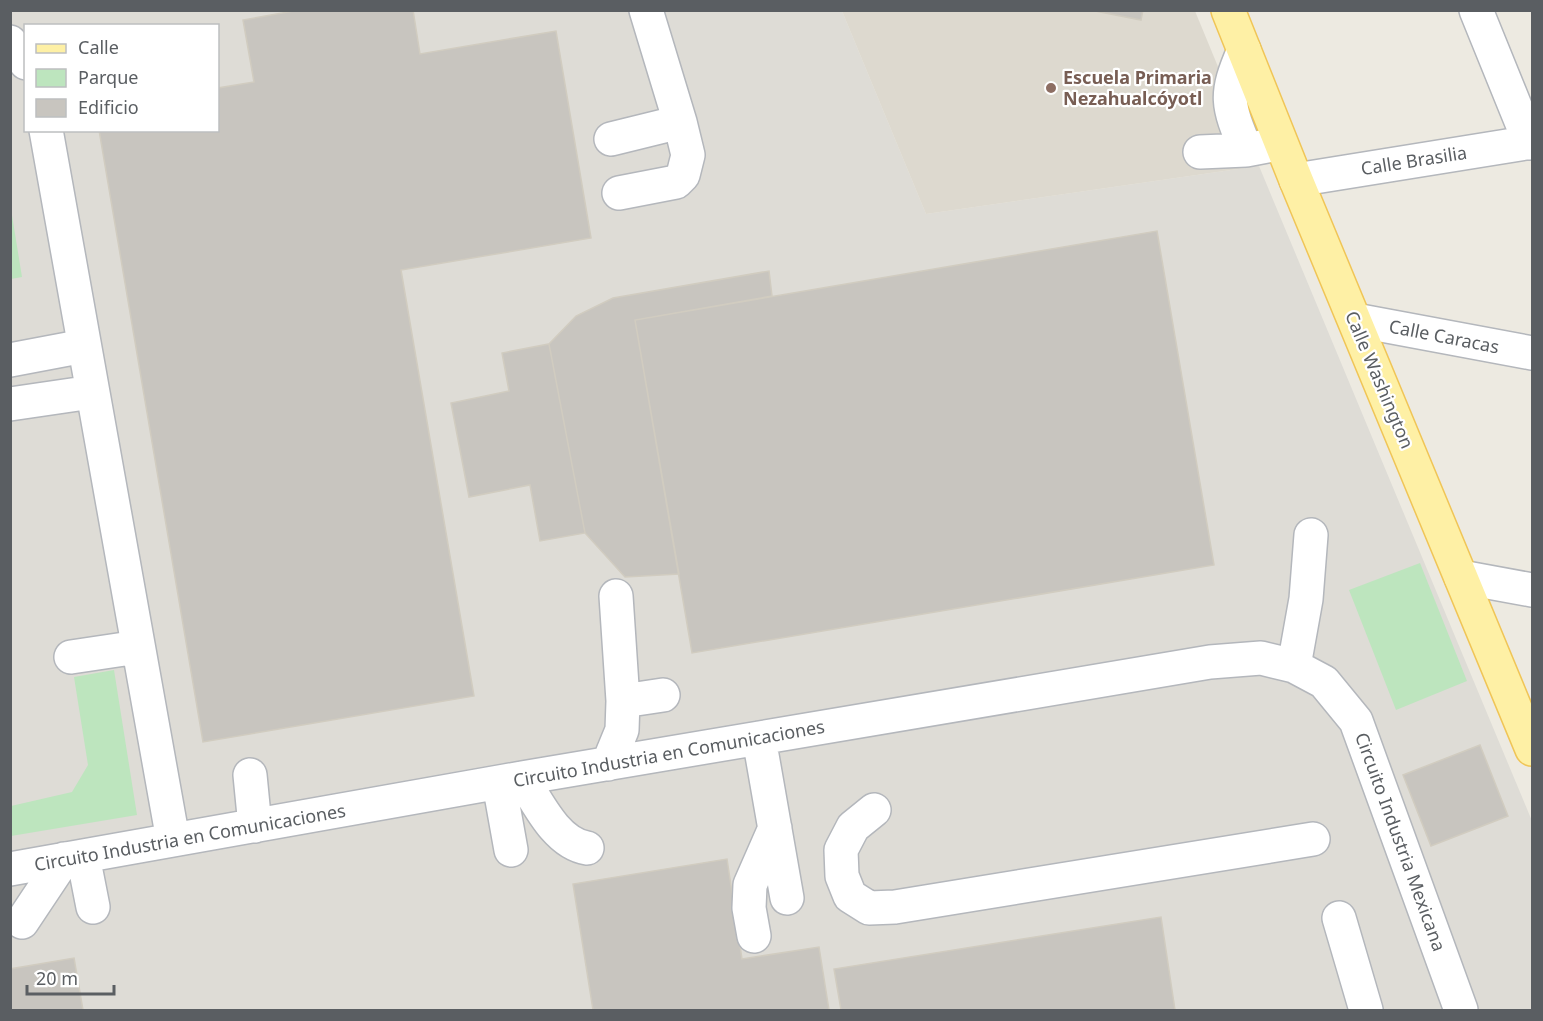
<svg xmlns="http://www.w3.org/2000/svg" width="1543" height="1021" font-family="'Noto Sans',sans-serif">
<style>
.industrial{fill:#dedcd6;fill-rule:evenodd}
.education{fill:#ddd9cf}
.green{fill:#bde5be}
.building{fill:#c8c5bf;stroke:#d1ccc0;stroke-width:1.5}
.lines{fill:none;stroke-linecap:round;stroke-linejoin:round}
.minor-casing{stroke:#b4b7bc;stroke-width:36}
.major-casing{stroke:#f0c557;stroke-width:36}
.minor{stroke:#fff;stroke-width:33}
.major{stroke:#fef0a5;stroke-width:33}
.education-dot{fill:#8d6e63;stroke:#fff;stroke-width:2}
.labels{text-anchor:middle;stroke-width:4.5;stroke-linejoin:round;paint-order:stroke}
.education-label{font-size:18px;font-weight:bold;fill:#785e54;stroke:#fff;text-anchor:start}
.street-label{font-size:18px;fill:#5a5e62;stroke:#fff}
</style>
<rect width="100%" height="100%" fill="#edeae1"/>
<path class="industrial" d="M10,11h832l84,203 333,-48 273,655v189h-1521zM26,26h192v104h-192z"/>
<path class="education" d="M842,11h353l64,155 -333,48z"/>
<path class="green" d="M10,203l12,74 -11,2h-1z
M1420,563l47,118 -71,29 -47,-120z
M114,670l23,145 -126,21v-30l61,-14 16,-27 -14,-88z"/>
<path class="building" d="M299,10h114l7,44 136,-23 35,207 -190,32 73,426 -271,46 -104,-612h119v-42l36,-6 -11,-62z
M1090,10h53l-2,10z
M1157,231l57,334 -522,88 -57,-333z
M769,271l3,25 -137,24 44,254 -54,3 -40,-44 -36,-189 27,-28 37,-18z
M549,344l36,189 -45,8 -10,-56 -61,12 -18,-94 58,-12 -7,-38z
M1480,745l28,71 -77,30 -28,-71z
M727,859l15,100 77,-12 10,63h-236l-20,-126z
M1161,917l14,93h-334l-7,-41z
M74,958l9,52h-73v-41z"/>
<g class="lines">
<g class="minor-casing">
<path id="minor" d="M1476,10l54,133
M10,42l16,21
M1244,50c-20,46 -17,54 2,100
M46,130l127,710
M611,139l69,-17 -34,-112
M1200,152l46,-2 21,-4
M1296,180l236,-38
M619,193l57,-11 7,-7 5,-20 -8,-33
M1355,320l177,33
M10,360l74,-14
M10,404l82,-12
M1461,577l71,13
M616,596l7,105
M71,657l67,-10
M1294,666l12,-67 5,-64
M759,738l28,160
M608,764l14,-34 1,-29 40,-6
M250,775l5,51
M522,778c16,25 34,65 65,70
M499,783l12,67
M874,810l-21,17 -12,23 1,26 8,20 19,12 26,-1 418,-68
M83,856l10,51
M10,869l512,-91 688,-116 51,-4 33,8 30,16 32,39 105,289
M1339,918l27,92
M22,922l42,-63
M754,936l-5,-28 1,-23 25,-57"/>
</g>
<g class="major-casing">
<path id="major" d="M1228,10l68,170 236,569"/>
</g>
<use href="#minor" class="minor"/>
<use href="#major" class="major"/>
</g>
<circle class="education-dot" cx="1051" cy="88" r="6"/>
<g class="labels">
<g class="education-label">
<text x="1063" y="84">Escuela Primaria<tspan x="1063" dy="21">Nezahualcóyotl</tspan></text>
</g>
<g class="street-label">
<text transform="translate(1414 161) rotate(-9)" y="6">Calle Brasilia</text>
<text transform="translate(1444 337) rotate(11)" y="6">Calle Caracas</text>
<text transform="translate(1379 380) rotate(67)" y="6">Calle Washington</text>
<text transform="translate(669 754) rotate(-10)" y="6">Circuito Industria en Comunicaciones</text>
<text transform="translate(190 838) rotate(-10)" y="6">Circuito Industria en Comunicaciones</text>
<text transform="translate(1400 842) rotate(70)" y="6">Circuito Industria Mexicana</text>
</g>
</g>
<rect width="1543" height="1021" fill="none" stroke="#5a5e62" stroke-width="24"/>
<rect x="24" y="24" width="195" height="108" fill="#ffffff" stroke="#bdbfc0" stroke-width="1.5"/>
<rect x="36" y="44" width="30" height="9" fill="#fef0a5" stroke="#bdbfc0" stroke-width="1.5"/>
<text x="78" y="54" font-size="18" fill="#5a5e62">Calle</text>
<rect x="36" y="69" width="30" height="18" fill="#bde5be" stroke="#bdbfc0" stroke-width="1.5"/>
<text x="78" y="84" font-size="18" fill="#5a5e62">Parque</text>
<rect x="36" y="99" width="30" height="18" fill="#c8c5bf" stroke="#bdbfc0" stroke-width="1.5"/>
<text x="78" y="114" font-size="18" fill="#5a5e62">Edificio</text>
<path d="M27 985v9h87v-9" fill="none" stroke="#5a5e62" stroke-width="3"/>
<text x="36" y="985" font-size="18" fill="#5a5e62" stroke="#ffffff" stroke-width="4.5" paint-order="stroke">20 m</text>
</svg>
